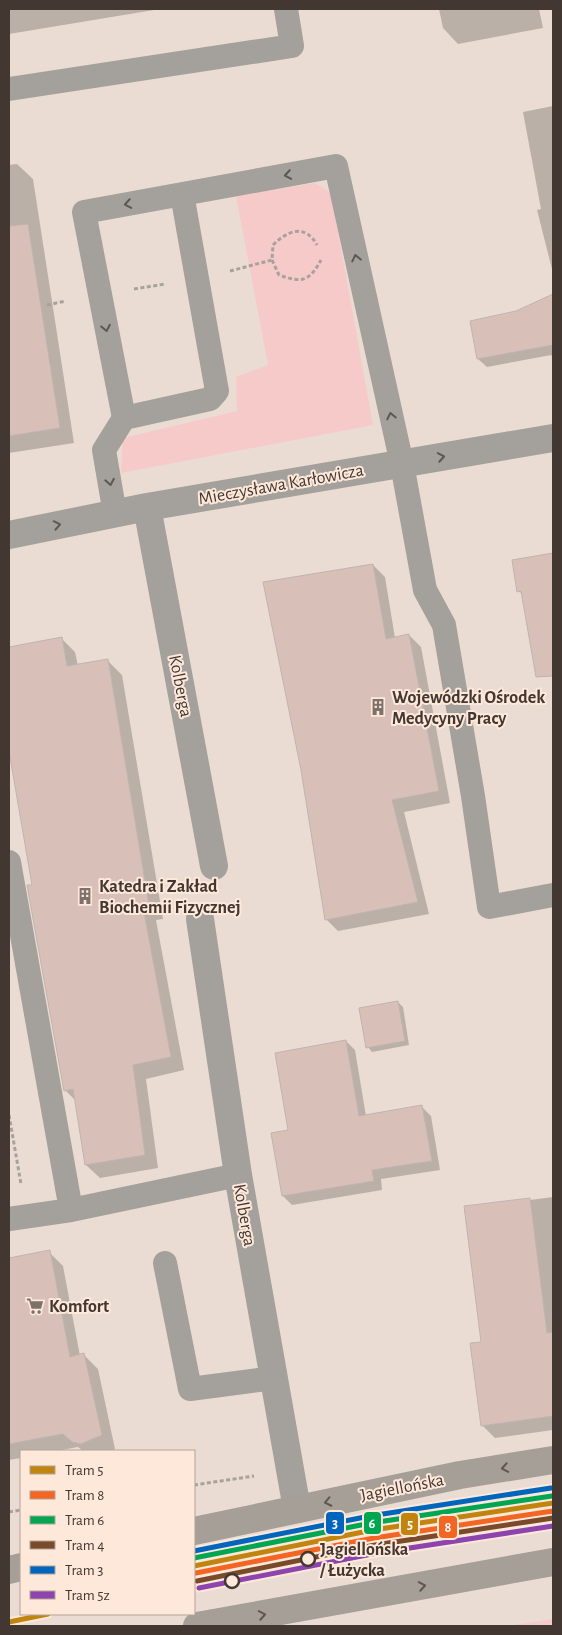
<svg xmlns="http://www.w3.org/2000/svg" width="562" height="1635" font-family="'Alegreya Sans',sans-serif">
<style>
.green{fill:#f6cac9}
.shadow{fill:#0003}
.building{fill:#d8c0b8;stroke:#c0b4ae}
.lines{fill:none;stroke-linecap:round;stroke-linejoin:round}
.path{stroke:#a9a29c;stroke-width:3;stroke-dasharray:4 2.5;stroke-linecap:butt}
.service{stroke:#a4a09b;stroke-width:24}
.minor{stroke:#a4a09b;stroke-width:28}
.secondary{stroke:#a59f98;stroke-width:28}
.tram-1-casing{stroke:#fee8da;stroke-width:9}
.tram-2-casing{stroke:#fee8da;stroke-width:9}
.tram-3-casing{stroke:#fee8da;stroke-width:9}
.tram-4-casing{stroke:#fee8da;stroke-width:9}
.tram-5-casing{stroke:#fee8da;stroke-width:9}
.tram-6-casing{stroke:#fee8da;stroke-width:9}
.tram-1{stroke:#c1850f;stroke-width:5}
.tram-2{stroke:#f26522;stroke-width:5}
.tram-3{stroke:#00a651;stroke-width:5}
.tram-4{stroke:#7a4b2a;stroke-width:5}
.tram-5{stroke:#0065bd;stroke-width:5}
.tram-6{stroke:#8e44ad;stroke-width:5}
.oneway{stroke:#5f5751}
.oneway2{stroke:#605750}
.stop-dot{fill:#fee8da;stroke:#423831;stroke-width:2.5}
.labels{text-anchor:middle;stroke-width:4;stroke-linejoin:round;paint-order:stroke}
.street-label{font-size:18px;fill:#423831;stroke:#fee8da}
.poi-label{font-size:18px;font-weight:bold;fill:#423831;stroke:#fee8da;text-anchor:start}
.stop-label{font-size:18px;font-weight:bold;fill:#423831;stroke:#fee8da;text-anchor:start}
.line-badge{stroke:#fee8da;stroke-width:2}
.badge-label{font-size:14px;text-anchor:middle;font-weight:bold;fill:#fff}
</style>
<rect width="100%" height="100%" fill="#eadcd2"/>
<path class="green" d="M315,183l16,10 42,232 -252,48 2,-35 114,-27 -1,-34 32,-12 -32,-169z
M553,1619v7h-46z"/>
<path class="shadow" d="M9,9h151l-151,25z
M439,9h100l4,19 -85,16 -15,-16z
M553,106v167l-16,-63 4,-1 -18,-97z
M17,164l16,15 41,264 -65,10v-288z
M553,295v63l-2,-3 -64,12 -9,-8 38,-47z
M553,554v102l-12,2 -18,-63 -4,-4 -6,-30z
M373,565l12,12 10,61 14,-3 12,12 29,156 -46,9 25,102 -91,17 -12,-12z
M61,638l14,14 3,14 30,-5 14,14 41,244 -7,1 28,150 -38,9 12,89 -58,10 -14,-13 -10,-64 -11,-11 -32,-204 -24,-142v-95z
M398,1002l5,5 6,38 -37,7 -4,-5z
M346,1041l9,9 11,66 56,-9 9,9 9,54 -59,9 1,11 -90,15 -9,-9 6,-65z
M553,1197v233l-58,8 -12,-12v-83l-17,-135z
M49,1252l14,14 17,90 4,-1 14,14 17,80 -5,2h-27l-5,-4 -22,4h-35v7l-12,2v-200z"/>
<path class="building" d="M28,224l32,204 -51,8v-210z
M553,294v51l-76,14 -7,-38 46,-10z
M553,553v123l-17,1 -15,-86 -4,1 -5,-32z
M373,564l13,75 23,-5 30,157 -47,9 26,102 -93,18 -24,-150 -38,-188z
M62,637l5,29 41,-7 41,246 -6,2 28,150 -38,8 12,90 -60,10 -12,-76 -9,2 -37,-206h5l-23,-134v-104z
M398,1001l7,40 -39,7 -7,-40z
M346,1040l13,76 63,-11 10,56 -60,9 2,11 -92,15 -11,-63 17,-3 -13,-77z
M530,1198l17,135 6,-1v84l-72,10 -11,-83 11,-1 -17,-136z
M50,1250l20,107 14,-4 18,82 -21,9 -9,-2 -9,-8 -54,10v-186z"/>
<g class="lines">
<path class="path" d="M272,260l7,15c23,8 30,7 42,-15
M230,271l42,-11 1,-15c14,-14 32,-22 44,0
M134,289l31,-5
M47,305l19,-4
M9,1115l12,69
M194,1485l60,-9
M9,1512l12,-2
M379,1529l5,28"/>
<path class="service" d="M9,89l283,-43 -6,-37
M124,418l86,-19 7,-8 -35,-197
M115,514l-11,-64 20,-32 -40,-206 252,-46 66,298 23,126 19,35 29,171 16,111 64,-12
M9,862l62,348
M9,1219l62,-9 167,-35
M165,1263l25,126 84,-11"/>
<path class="minor" d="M147,507l67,359
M9,535l138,-28 406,-69
M200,919l38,256 59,334"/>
<path class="secondary" d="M194,1531l266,-56 93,-15
M9,1570l12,-3
M197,1626l356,-64"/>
<g class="tram-1-casing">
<path id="tram-1" d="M194,1566l179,-36 180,-27
M9,1622l39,-8"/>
</g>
<g class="tram-2-casing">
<path id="tram-2" d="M196,1573l178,-35 179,-27"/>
</g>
<g class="tram-3-casing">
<path id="tram-3" d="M194,1558l177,-35 181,-27"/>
</g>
<g class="tram-4-casing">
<path id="tram-4" d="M197,1581l178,-36 178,-27"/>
</g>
<g class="tram-5-casing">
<path id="tram-5" d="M194,1551l176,-35 181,-28"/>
</g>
<g class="tram-6-casing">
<path id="tram-6" d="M199,1588l178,-35 176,-27"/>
</g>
<use href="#tram-1" class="tram-1"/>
<use href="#tram-2" class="tram-2"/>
<use href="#tram-3" class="tram-3"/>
<use href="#tram-4" class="tram-4"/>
<use href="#tram-5" class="tram-5"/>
<use href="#tram-6" class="tram-6"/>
</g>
<defs><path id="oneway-chevron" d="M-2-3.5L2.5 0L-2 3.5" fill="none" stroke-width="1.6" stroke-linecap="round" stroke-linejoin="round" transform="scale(1.25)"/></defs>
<g class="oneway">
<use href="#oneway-chevron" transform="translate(288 175) rotate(170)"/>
<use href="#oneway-chevron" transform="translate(128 204) rotate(170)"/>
<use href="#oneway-chevron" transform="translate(356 258) rotate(-102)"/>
<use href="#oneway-chevron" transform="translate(106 328) rotate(79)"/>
<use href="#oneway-chevron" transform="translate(391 416) rotate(-102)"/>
<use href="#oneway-chevron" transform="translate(441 457) rotate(-10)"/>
<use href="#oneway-chevron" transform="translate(110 482) rotate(80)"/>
<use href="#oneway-chevron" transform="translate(57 525) rotate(-11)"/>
</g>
<g class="oneway2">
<use href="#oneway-chevron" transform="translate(505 1468) rotate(170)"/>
<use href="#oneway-chevron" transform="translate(328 1502) rotate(168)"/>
<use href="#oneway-chevron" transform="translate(422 1586) rotate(-10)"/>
<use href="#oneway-chevron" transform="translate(262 1615) rotate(-10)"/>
</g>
<defs>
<g id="building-bare" transform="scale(1.35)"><path d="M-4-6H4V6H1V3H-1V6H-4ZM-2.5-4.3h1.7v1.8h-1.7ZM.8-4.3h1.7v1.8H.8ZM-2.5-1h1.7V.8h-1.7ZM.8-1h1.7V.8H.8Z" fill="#7d7169" stroke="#fee8da" stroke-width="2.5" paint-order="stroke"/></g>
<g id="supermarket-bare" transform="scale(1.35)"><path d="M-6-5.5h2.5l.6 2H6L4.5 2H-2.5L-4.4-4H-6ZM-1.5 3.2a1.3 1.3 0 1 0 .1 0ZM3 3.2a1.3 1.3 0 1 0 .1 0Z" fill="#7d7169" stroke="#fee8da" stroke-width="2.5" paint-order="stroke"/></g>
</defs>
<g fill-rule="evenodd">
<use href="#building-bare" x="378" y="707"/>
<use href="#building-bare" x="85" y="896"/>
<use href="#supermarket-bare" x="35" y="1306"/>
</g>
<g class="stop-dot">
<circle cx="308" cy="1559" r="7"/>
<circle cx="232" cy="1581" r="7"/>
</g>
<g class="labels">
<g class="street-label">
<text transform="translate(281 484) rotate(-10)" y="6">Mieczysława Karłowicza</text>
<text transform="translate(181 686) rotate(79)" y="6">Kolberga</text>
<text transform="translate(245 1215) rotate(80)" y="6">Kolberga</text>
<text transform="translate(402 1487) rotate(-11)" y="6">Jagiellońska</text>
</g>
<g class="poi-label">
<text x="392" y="703">Wojewódzki Ośrodek<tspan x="392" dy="21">Medycyny Pracy</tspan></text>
<text x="99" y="892">Katedra i Zakład<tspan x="99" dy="21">Biochemii Fizycznej</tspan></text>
<text x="49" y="1312">Komfort</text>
</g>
<g class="stop-label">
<text x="320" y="1555">Jagiellońska<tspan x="320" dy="21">/ Łużycka</tspan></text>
</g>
</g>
<g class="line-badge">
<rect x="363" y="1511" width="19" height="24" rx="5" fill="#00a651"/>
<rect x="325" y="1511" width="20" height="24" rx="5" fill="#0065bd"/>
<rect x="400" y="1512" width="19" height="24" rx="5" fill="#c1850f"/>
<rect x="438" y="1515" width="20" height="24" rx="5" fill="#f26522"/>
</g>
<g class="badge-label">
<text x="372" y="1528">6</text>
<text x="335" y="1528">3</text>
<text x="410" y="1529">5</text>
<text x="448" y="1532">8</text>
</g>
<rect width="562" height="1635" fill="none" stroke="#423831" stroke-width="20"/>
<rect x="20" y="1450" width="175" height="165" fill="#fee8da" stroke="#b3a296"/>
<rect x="30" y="1466" width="25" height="8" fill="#c1850f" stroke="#b3a296"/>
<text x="65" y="1475" font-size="15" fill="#423831">Tram 5</text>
<rect x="30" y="1491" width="25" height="8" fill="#f26522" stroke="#b3a296"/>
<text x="65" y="1500" font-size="15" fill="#423831">Tram 8</text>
<rect x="30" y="1516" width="25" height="8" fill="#00a651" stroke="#b3a296"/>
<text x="65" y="1525" font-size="15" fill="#423831">Tram 6</text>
<rect x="30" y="1541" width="25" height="8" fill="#7a4b2a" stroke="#b3a296"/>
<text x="65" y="1550" font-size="15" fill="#423831">Tram 4</text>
<rect x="30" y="1566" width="25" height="8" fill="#0065bd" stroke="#b3a296"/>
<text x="65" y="1575" font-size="15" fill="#423831">Tram 3</text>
<rect x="30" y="1591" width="25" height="8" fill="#8e44ad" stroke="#b3a296"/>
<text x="65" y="1600" font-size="15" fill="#423831">Tram 5z</text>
</svg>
